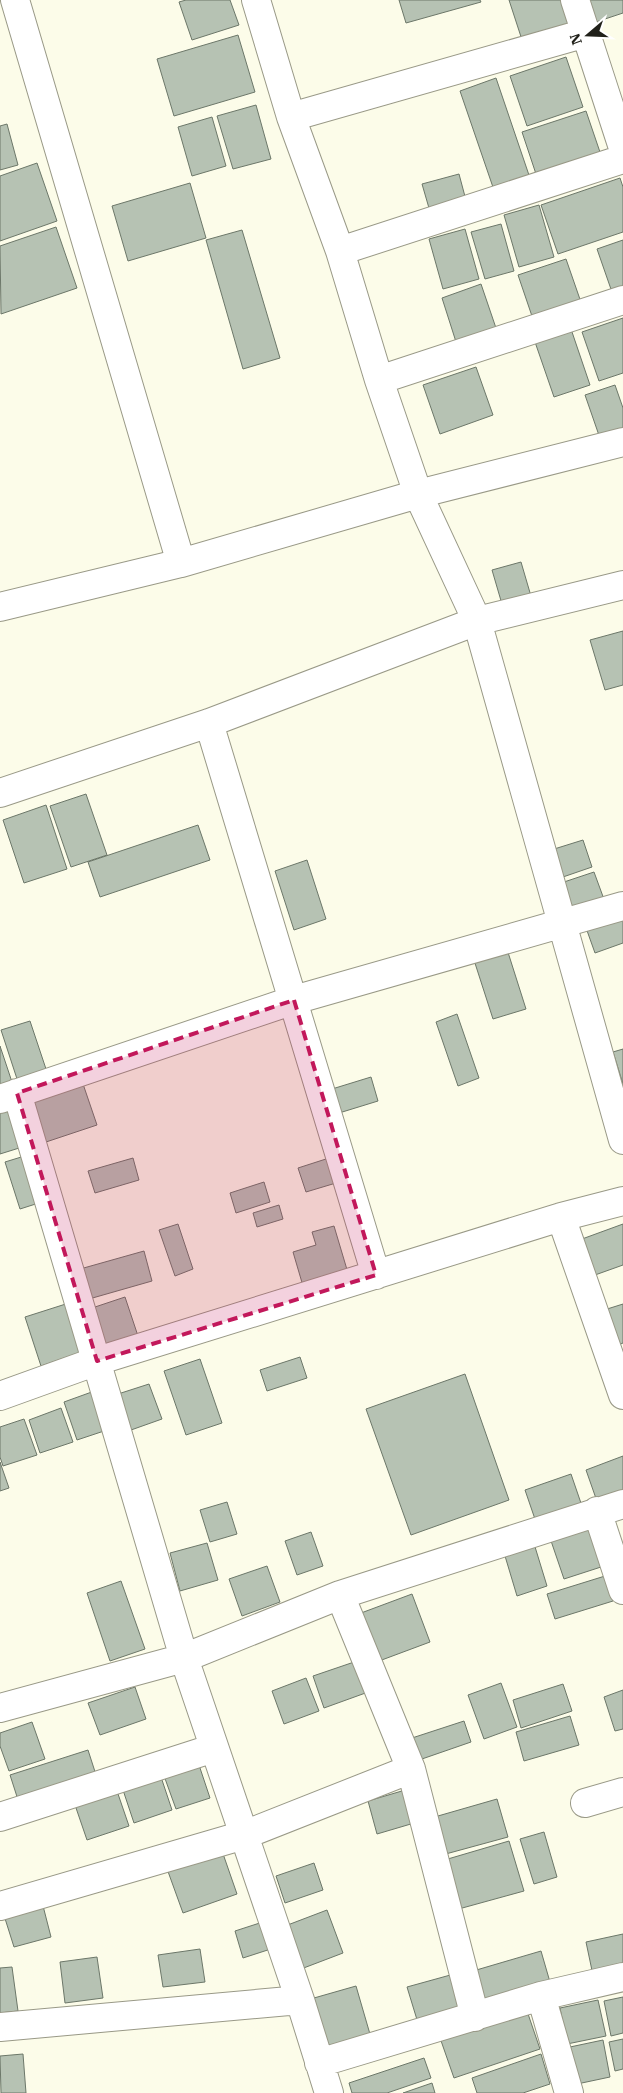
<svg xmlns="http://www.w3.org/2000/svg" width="623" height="2093" font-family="'IBM Plex Serif',serif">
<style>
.building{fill:#b6c2b3;stroke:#6c7769}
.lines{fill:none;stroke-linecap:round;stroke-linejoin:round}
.street-casing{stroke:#999987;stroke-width:30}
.street{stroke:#fff;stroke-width:28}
.marked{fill:#c2185b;fill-opacity:0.2;stroke:#c2185b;stroke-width:4;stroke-dasharray:10 6;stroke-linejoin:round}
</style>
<rect width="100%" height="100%" fill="#fcfce9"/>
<path class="building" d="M186,0h44l9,25 -47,15 -13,-38z
M399,0h81l1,2 -75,21z
M509,0h54l9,29 -48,17z
M585,0h38v13l-30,10z
M238,35l17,57 -81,24 -17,-57z
M566,57l17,50 -56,19 -17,-50z
M496,78l36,106 -36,12 -36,-105z
M256,105l15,54 -38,10 -16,-53z
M586,111l16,47 -64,22 -16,-48z
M212,117l14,49 -34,10 -14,-49z
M7,124l11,41 -18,5v-44z
M37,163l20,58 -57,20v-65z
M459,174l8,30 -36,11 -9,-31z
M620,178l3,9v45l-65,22 -17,-49z
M190,183l16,55 -78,23 -16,-55z
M539,205l15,52 -35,10 -15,-52z
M501,224l13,47 -29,8 -14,-47z
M56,227l21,61 -76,26 -1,-68z
M465,229l14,50 -36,10 -14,-50z
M242,230l38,128 -37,11 -37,-129z
M623,240v52l-10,3 -16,-46z
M566,259l17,49 -48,17 -17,-50z
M481,284l16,47 -40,14 -15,-47z
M623,318v55l-24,8 -17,-49z
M571,329l19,56 -36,12 -19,-55z
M476,367l17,48 -53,19 -17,-49z
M615,385l8,23v29l-21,7 -17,-49z
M521,562l12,41 -29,8 -12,-41z
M623,631v54l-18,5 -15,-50z
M86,794l21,61 -36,12 -21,-61z
M46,805l21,64 -43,14 -21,-63z
M198,825l12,35 -110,37 -12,-35z
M583,840l9,27 -32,11 -9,-28z
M307,860l19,59 -32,11 -19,-59z
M594,872l11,30 -34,12 -10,-31z
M623,912v31l-28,10 -10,-28z
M506,946l20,63 -33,10 -20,-62z
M457,1014l22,64 -21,8 -22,-64z
M30,1021l18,54 -29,10 -18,-55z
M0,1046l15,45 -15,5z
M623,1049v35l-10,-32z
M371,1077l7,24 -39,12 -7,-24z
M82,1081l15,44 -57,19 -15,-44z
M16,1098l16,46 -32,10v-51z
M31,1154l14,47 -25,8 -15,-47z
M133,1158l6,22 -44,13 -7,-22z
M329,1158l7,25 -30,9 -8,-24z
M264,1182l6,20 -34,11 -6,-20z
M279,1205l4,14 -26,8 -4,-14z
M178,1224l15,45 -18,7 -16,-46z
M623,1224v41l-28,10 -13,-36z
M334,1226l14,47 -45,13 -10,-34 23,-7 -4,-13z
M144,1251l8,30 -70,20 -9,-30z
M125,1297l13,39 -42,14 -13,-39z
M72,1302l16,48 -47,16 -16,-49z
M623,1304v39l-7,3 -12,-36z
M300,1357l7,21 -40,13 -7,-21z
M200,1359l22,64 -36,12 -22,-64z
M465,1374l44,126 -98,35 -45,-126z
M149,1384l13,35 -31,11 -13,-36z
M100,1389l13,39 -36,12 -13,-38z
M61,1408l12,34 -33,11 -11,-33z
M24,1419l13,36 -34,11 -3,-9v-30z
M623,1456v42l-24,9 -13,-37z
M0,1462l9,26 -9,3z
M571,1474l12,35 -46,16 -12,-35z
M227,1502l10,32 -27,8 -10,-32z
M587,1523l14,44 -37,12 -15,-44z
M311,1532l12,34 -26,9 -12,-34z
M532,1537l15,49 -30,10 -15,-50z
M207,1543l11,37 -38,11 -10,-38z
M267,1566l13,36 -38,14 -13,-37z
M605,1576l8,25 -58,18 -8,-25z
M121,1581l24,68 -35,12 -23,-68z
M412,1594l18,48 -59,22 -18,-48z
M360,1660l11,31 -47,17 -11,-32z
M306,1678l13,33 -35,13 -12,-33z
M501,1683l16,44 -33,12 -16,-44z
M563,1684l9,27 -51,17 -8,-28z
M135,1687l11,32 -46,16 -12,-32z
M623,1690v39l-8,2 -11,-34z
M570,1716l9,29 -55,16 -8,-29z
M464,1721l7,21 -52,18 -7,-22z
M32,1722l13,37 -36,12 -9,-25v-13z
M88,1750l10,31 -78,25 -10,-31z
M198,1762l12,36 -34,11 -13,-36z
M161,1777l11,33 -38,13 -11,-33z
M412,1788l9,33 -44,13 -9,-33z
M117,1791l12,35 -42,14 -12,-35z
M497,1799l11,38 -66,18 -11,-37z
M544,1832l13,45 -23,7 -14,-45z
M509,1841l15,50 -69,19 -14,-49z
M221,1848l16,46 -54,19 -17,-47z
M314,1863l9,27 -38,13 -9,-27z
M41,1898l10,39 -37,10 -12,-38z
M327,1910l16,43 -42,16 -16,-43z
M269,1920l8,27 -34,11 -8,-27z
M623,1934v40l-29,6 -8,-38z
M200,1949l5,33 -42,5 -5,-32z
M541,1951l11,38 -68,19 -11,-37z
M97,1957l6,41 -38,5 -5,-41z
M12,1967l6,44 -18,2v-45z
M454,1974l10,36 -46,13 -11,-36z
M356,1986l16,55 -42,12 -16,-55z
M623,1997v36l-12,3 -7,-35z
M598,2000l8,36 -39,8 -7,-36z
M525,2005l15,44 -86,29 -15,-43z
M623,2039v30l-8,2 -6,-29z
M603,2040l7,37 -33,7 -7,-37z
M23,2054l3,39h-25l-1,-37z
M541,2054l9,30 -27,9h-46l-5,-15z
M424,2058l7,20 -44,15h-35l-3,-10z
M432,2083l3,10h-32z"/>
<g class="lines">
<g class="street-casing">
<path id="street" d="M15,0l166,563
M256,0l35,117 49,134 39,129 39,114 59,127 146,519
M575,0l48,148
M291,117l295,-84
M340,251l283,-92
M379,380l244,-80
M0,607l181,-44 237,-69 205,-52
M209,723l167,552
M0,793l209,-70 268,-102 146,-36
M17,1093l167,565 116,342 29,93
M0,1099l294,-99 329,-94
M561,1217l62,178
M0,1396l97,-35 464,-144 62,-16
M597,1511l26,79
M340,1595l71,174 64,248
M0,1708l184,-50 156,-63 283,-91
M585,1803l38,-11
M0,1817l214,-69
M0,1906l244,-71 167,-66
M541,1996l28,97
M0,2027l300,-27
M319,2063l222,-67 82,-19"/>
</g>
<use href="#street" class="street"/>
</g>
<path class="marked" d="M294,1000l82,275 -279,86 -80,-268z"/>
<g transform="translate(588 35) rotate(251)" stroke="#ffffff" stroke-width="4" paint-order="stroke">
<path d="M0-4L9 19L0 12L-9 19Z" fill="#202019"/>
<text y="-8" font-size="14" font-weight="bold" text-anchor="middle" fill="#202019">N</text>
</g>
</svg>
